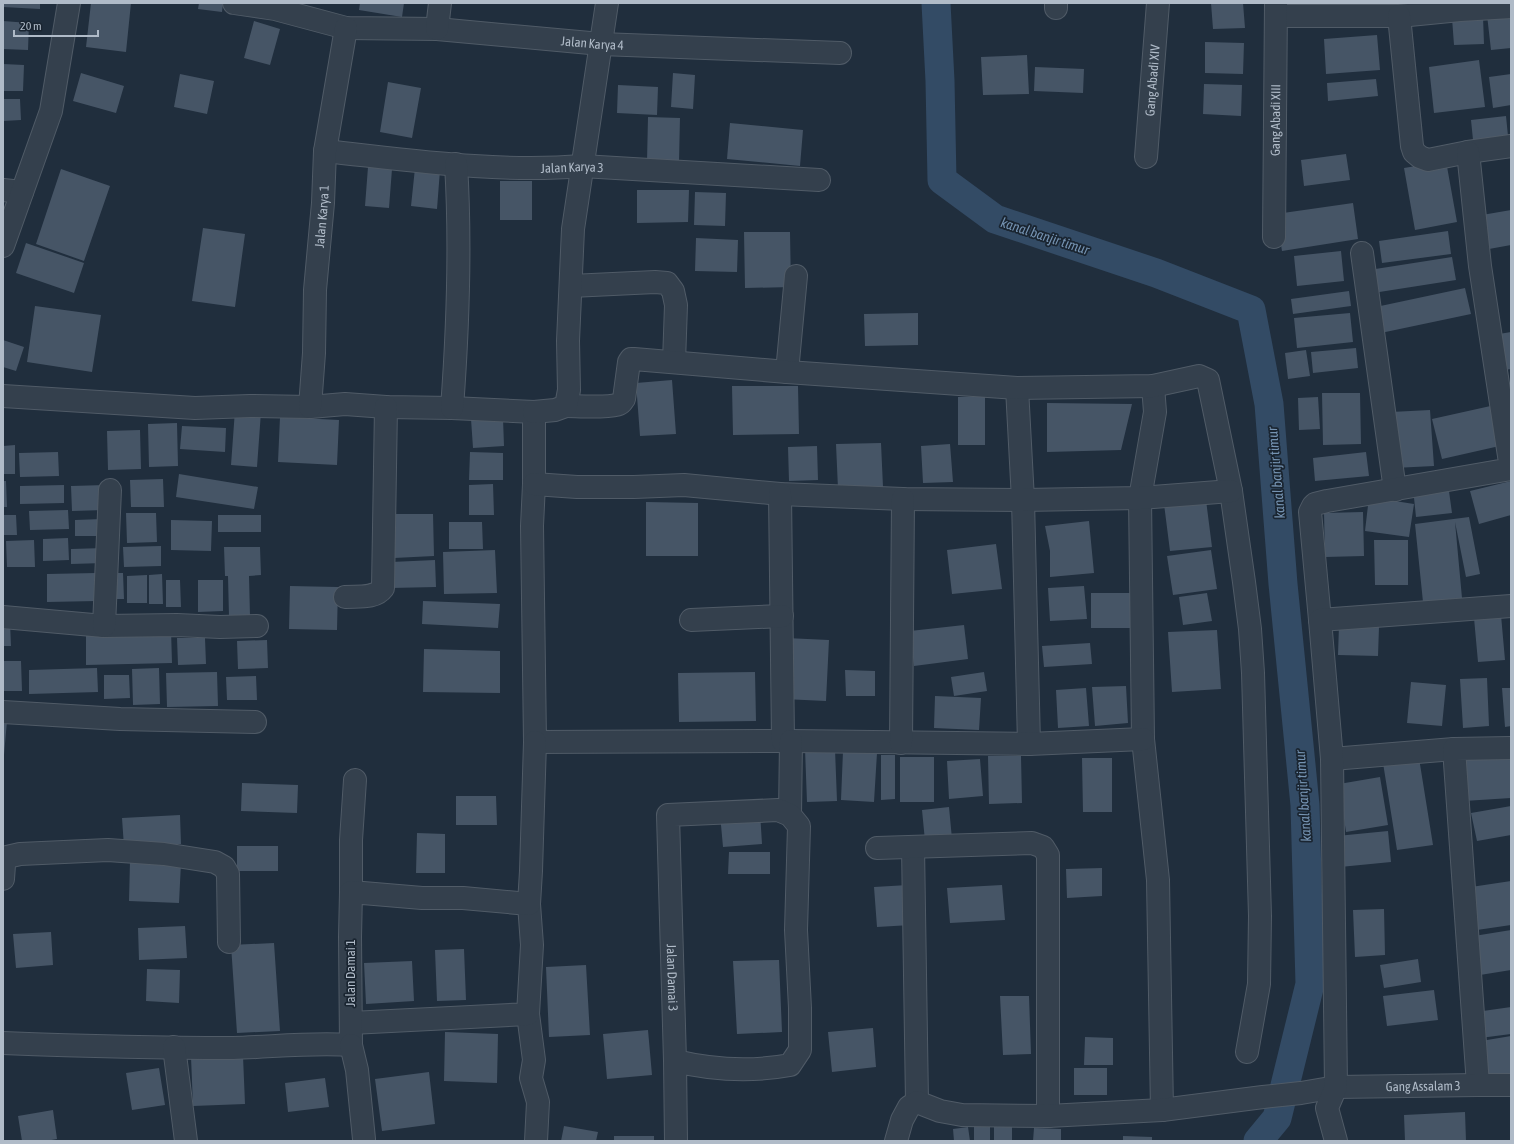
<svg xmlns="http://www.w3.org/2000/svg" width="1514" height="1144" font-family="'Asap Condensed',sans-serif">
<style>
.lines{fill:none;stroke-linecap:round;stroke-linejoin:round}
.canal{stroke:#334b65;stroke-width:29}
.building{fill:#465566}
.minor-casing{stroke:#505b67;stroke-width:24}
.minor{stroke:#34404d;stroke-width:22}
.labels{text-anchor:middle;stroke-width:3.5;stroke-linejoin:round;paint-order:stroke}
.street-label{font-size:13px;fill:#b0bbc8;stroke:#1a2531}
.water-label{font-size:14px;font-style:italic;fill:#7593b2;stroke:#1a2531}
</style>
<rect width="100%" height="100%" fill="#202e3d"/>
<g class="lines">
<path class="canal" d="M936,3l4,78 2,99 53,39 161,54 95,37 18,94 14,180 22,221 5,179 -33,134 -19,23"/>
</g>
<path class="building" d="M3,3h37v6l-37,-2z
M91,3h40l-5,49 -40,-5z
M199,3h24l-1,9 -24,-3z
M360,3h44l-2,14 -43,-7z
M1211,3h32l2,25 -32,1z
M1511,12v36l-20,2 -4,-35z
M1483,16l1,28 -30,1 -2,-27z
M3,21l26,2 -1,27 -25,-1z
M254,21l26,8 -10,36 -26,-7z
M1377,35l3,35 -54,4 -2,-35z
M1205,42l39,1 -1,31 -38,-1z
M1027,55l2,39 -46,1 -2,-38z
M1479,60l6,47 -51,6 -5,-46z
M3,64l21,1 -1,26h-20z
M1035,67l49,2 -1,24 -49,-2z
M81,73l43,13 -8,27 -43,-12z
M673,73l22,2 -2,34 -22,-2z
M180,74l34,7 -7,33 -33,-7z
M1511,74v31l-18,3 -4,-31z
M1376,79l2,17 -50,5 -1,-18z
M388,82l33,6 -9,50 -32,-6z
M1204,84l38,1 -1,31 -38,-2z
M618,85l40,2 -1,28 -40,-2z
M3,99h17l1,21 -18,1z
M1506,116l2,20 -35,4 -2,-20z
M648,117l32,1 -1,44 -32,-1z
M730,123l73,7 -3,36 -73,-7z
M1346,154l4,26 -46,6 -3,-26z
M1446,161l11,61 -42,8 -11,-62z
M368,167l24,2 -3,39 -24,-2z
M415,168l25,2 -3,39 -26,-3z
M61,169l49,17 -26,75 -48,-17z
M500,181h32v39h-32z
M637,190h52l-1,32 -51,1z
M695,192l31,1 -1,33 -31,-1z
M1353,203l5,36 -76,12 -6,-37z
M1511,210v35l-22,4 -7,-34z
M203,228l42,6 -10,73 -43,-6z
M1448,231l3,23 -69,9 -3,-22z
M744,232h46l1,55 -46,1z
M696,238l42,2 -1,32 -42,-1z
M26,243l58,20 -10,30 -58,-20z
M1341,251l3,30 -47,5 -3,-30z
M1452,257l4,23 -83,13 -4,-23z
M1465,288l6,26 -95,20 -5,-26z
M1349,291l2,15 -58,8 -2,-15z
M35,306l66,9 -9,57 -65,-10z
M918,313v32l-53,1 -1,-32z
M1350,313l3,29 -56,6 -3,-30z
M1511,332v37l-7,1 -5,-36z
M3,340l21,7 -8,24 -13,-4z
M1356,348l2,20 -45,5 -2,-21z
M1306,350l4,26 -22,3 -3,-26z
M672,380l4,54 -36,2 -4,-53z
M732,386h66l1,48 -66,1z
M1322,393h38l1,51 -38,1z
M985,396v49h-27v-48z
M1318,397l2,32 -21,1 -1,-32z
M1047,403l85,1 -11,46 -74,2z
M1495,405l9,40 -62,14 -10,-40z
M235,410l26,2 -4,55 -26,-2z
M1430,410l4,56 -40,2 -3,-56z
M280,417l59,3 -2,45 -59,-3z
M503,418l1,28 -31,2 -2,-29z
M177,423l1,43 -29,1 -1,-43z
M182,426l44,2 -1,24 -45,-3z
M140,430l1,39 -33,1 -1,-39z
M881,443l2,44 -45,2 -2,-45z
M950,444l3,38 -30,1 -2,-37z
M15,445v29h-12v-28z
M817,446l1,34 -29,1 -1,-34z
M58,452l1,24 -39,1 -1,-24z
M470,452l33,1v27h-34z
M1366,452l3,24 -54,5 -2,-23z
M179,474l79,13 -4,22 -78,-12z
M163,479l1,28h-33l-1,-27z
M3,481h3l1,26h-4z
M1511,481v34l-32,9 -9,-33z
M493,484l1,31h-25v-30z
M1448,484l4,29 -36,4 -3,-29z
M64,485v18l-44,1v-18z
M105,485v25l-33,1 -1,-25z
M1369,497l45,7 -5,33 -44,-6z
M1206,500l6,47 -42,4 -6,-47z
M646,502l52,1v53h-52z
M68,510l1,19 -39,1 -1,-19z
M1363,512l1,44 -39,1 -1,-44z
M126,513h30l1,29 -30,1z
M393,514h40l1,42 -40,2z
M3,515h13l1,20h-14z
M218,515h43v17h-43z
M1469,517l11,57 -14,3 -11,-55 7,76 -39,4 -8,-78z
M102,519l1,17h-28v-16z
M171,520l41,1 -1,30 -40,-1z
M1089,521l5,52 -44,4v-26l-5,-25z
M449,522h33l1,27h-34z
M68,538l1,22 -26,1v-22z
M34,540l1,27h-28l-1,-26z
M1374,540h34v45h-33z
M996,544l6,45 -50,5 -5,-44z
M161,546v20l-37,1 -1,-20z
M224,547h36l1,28 -12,1 1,40 -21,1 -1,-41h-3z
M104,548v15l-33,1v-15z
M495,550l2,43 -53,1 -1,-42z
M1211,550l6,39 -44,6 -6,-39z
M435,560l1,27 -45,1v-26z
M96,573l1,28 -50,1v-28z
M107,573h16l1,26h-16z
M162,574l1,30h-14v-29z
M147,575v28h-20v-27z
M166,580h14l1,27h-15z
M198,580h25v31l-25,1z
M290,586l48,1 -1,43 -48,-1z
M1084,586l3,33 -37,2 -2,-33z
M1091,593h46v35h-46z
M1207,593l5,28 -29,4 -4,-28z
M423,601l77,3 -2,24 -76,-4z
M1501,615l4,45 -27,2 -4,-44z
M3,622h7l1,24h-8z
M964,625l4,34 -54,7 -4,-35z
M1339,625l40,2 -1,29 -40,-1z
M171,629l1,34 -86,2v-34z
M1217,630l4,59 -49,3 -4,-60z
M177,638h28l1,26 -28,1z
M786,638l43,2 -3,61 -43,-2z
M267,640l1,28 -30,1 -1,-28z
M1090,643l2,21 -48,3 -2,-21z
M424,649l76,2v42l-77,-1z
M3,661h18l1,30h-19z
M97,668l1,24 -69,2v-24z
M159,668l1,36 -27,1 -1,-36z
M845,670l30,1v25h-29z
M217,672l1,34 -51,1 -1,-34z
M755,672l1,49 -77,1 -1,-49z
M984,672l3,19 -33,5 -3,-19z
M104,675h25l1,23 -26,1z
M256,676l1,24h-30l-1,-23z
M1487,678l2,48 -26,2 -3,-49z
M1411,682l35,3 -4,41 -35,-3z
M1126,686l2,37 -33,3 -3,-39z
M1086,688l3,38 -31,2 -2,-38z
M1502,688h9v38l-6,1z
M935,696l46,2 -2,32 -45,-2z
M3,721h4l-3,34h-1z
M805,749h30l2,52 -30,1z
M843,751l34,2 -3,49 -33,-2z
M1511,752v46l-47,3 -3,-46z
M881,755h14v44l-14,1z
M988,756h33l1,47 -33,1z
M900,757h34v45h-34z
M1082,758h30v54h-29z
M1419,758l14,87 -36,5 -14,-87z
M980,759l3,37 -34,3 -2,-38z
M1380,777l8,48 -42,7 -7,-48z
M242,783l56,2 -1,28 -56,-2z
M456,796h40l1,29h-41z
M1511,806v29l-34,6 -6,-28z
M949,807l3,32 -27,2 -3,-31z
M760,812l2,32 -39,3 -3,-33z
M180,815l1,29 -57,3 -2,-29z
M1388,831l3,31 -51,5 -3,-31z
M417,833l28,1v39h-29z
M237,846h41v25h-41z
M729,852h41v22h-42z
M130,861l51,2 -2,40 -50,-2z
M1102,868v28l-35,2 -1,-29z
M1511,881v44l-34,5 -6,-43z
M908,885l3,40 -34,2 -3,-40z
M1002,885l3,35 -55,3 -3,-35z
M1384,909l1,46 -30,2 -2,-47z
M185,926l2,32 -48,2 -1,-32z
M1511,930v40l-31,5 -6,-39z
M51,932l2,33 -37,3 -3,-34z
M274,943l6,88 -43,2 -6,-88z
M464,949l2,51 -29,1 -2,-51z
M1418,959l3,23 -37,6 -4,-23z
M779,960l3,72 -45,2 -4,-73z
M412,961l2,40 -48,3 -2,-41z
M586,965l4,70 -41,2 -3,-70z
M147,969l33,1 -1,33 -33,-2z
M1434,990l4,30 -51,6 -4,-30z
M1000,996h29l2,58 -28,1z
M1511,1007v27l-31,4 -4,-26z
M873,1028l3,39 -44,5 -4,-40z
M648,1030l4,45 -45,4 -4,-45z
M445,1032l53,2 -1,49 -53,-2z
M1511,1036v38l-24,4 -6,-37z
M1085,1037l28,1v27h-29z
M243,1056l2,48 -52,2 -2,-49z
M159,1068l6,37 -33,5 -6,-37z
M1074,1068h33v27h-33z
M429,1072l6,52 -53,7 -7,-52z
M325,1078l4,29 -41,5 -3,-29z
M53,1110l4,29 -11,2h-24l-4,-25z
M1465,1112l1,29h-61l-1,-26z
M564,1126l34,6 -2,9h-35z
M974,1126l16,1v14h-16z
M968,1127l2,14h-16l-1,-12z
M994,1127h18v14h-18z
M1034,1128l27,1v12h-28z
M614,1136h40v5h-40z
M1123,1136l29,1v4h-29z"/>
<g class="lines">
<g class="minor-casing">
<g id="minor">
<path id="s1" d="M234,3l41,6 71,19 91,1 164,15 239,9"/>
<path d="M1056,8v-5"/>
<path d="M1276,16h123l61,-6 51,-3"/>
<path d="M1399,16l13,130 2,6 6,5 8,3 40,-8 43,-6"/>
<path d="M437,29l3,-26"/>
<path id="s2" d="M325,151c85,9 171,22 257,15l237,14"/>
<path id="s3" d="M1146,157l12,-154"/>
<path d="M3,190l19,2"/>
<path id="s4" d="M1274,237l2,-234"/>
<path d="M3,246l48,-135 18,-108"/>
<path d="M1362,253l33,237"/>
<path d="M571,286l84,-4 12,1 6,8 3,14 -2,57"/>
<path d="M787,372l9,-96"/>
<path d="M1153,386l2,26 -15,86 3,241 15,141 4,230"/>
<path d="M1017,388l6,112 6,244"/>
<path d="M3,396l192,12 55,-2 60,1 35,-3 41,3 66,1 82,4v72l-2,42 3,216 256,-1 238,3 114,-5"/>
<path d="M566,406c11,0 45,2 53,-2 3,-1 3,-3 5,-5l5,-37 2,-3h3l153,13 230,16 136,-2 46,-10 9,4 23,111 13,91 6,47 3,44 7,243 -1,68 -12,68"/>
<path id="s5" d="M310,407l4,-54 1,-63 8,-87 2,-52 21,-123"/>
<path d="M452,408c6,-81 9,-163 4,-244"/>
<path d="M534,412l21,-2 11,-4 3,-16 -1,-49 5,-112 34,-226"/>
<path d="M534,484l43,3h57l50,-2 96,9 123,5 120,1 117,-2 91,-7"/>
<path d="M780,494l3,247"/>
<path d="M345,597c13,-1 30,2 38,-9l3,-181"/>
<path d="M3,617l101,9 73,-1 43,2 37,-1"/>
<path d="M691,620l91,-4"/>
<path d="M1320,620l-10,-108 3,-6 2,-2 12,-3 184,-32 -31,-203 -12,-114"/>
<path d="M104,626l6,-136"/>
<path d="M3,712l117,7 135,3"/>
<path d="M901,743l2,-244"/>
<path d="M1332,759l122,-10"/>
<path d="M790,815l1,-74"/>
<path d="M913,847l4,255"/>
<path d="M877,848l155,-5 11,4 5,8v261"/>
<path d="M3,879l1,-14 3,-8 13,-3 88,-4 56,4 51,8 9,5 4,7 1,68"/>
<path d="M351,892v-52l4,-60"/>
<path d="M528,1014l6,46 -3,18 7,24 -2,39"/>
<path d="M351,1023l177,-9 4,-69 -3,-41"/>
<path d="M3,1043c77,3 153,5 230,5 39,-1 79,-6 118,-3l-1,-108 1,-45 71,6h41l66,6 2,-33 4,-129"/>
<path d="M351,1045l6,25 7,69"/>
<path d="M174,1047l12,94"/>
<path id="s6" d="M675,1061c38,9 77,11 115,4l10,-15v-42l-4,-78 3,-104 -9,-11 -12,-5 -110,5 7,246 1,80"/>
<path d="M1478,1085l-24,-336 57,-1"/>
<path id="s7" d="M896,1141l6,-21 7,-13 8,-5 23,9 22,4 86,1 114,-6 101,-13 38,-4 35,-6 142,-2h33"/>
<path d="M1336,1141l-9,-33 9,-21 -4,-328 -12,-139 191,-14"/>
</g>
</g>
<use href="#minor" class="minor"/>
</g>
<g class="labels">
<g class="street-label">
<text dy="5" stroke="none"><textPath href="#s1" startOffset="362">Jalan Karya 4</textPath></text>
<text dy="5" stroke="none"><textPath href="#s3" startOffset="77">Gang Abadi XIV</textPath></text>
<text dy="5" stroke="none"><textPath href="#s4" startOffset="117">Gang Abadi XIII</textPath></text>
<text dy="5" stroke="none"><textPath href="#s2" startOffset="248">Jalan Karya 3</textPath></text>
<text dy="5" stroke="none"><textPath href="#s5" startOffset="191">Jalan Karya 1</textPath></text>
<text transform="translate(350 973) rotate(-90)" y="5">Jalan Damai 1</text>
<text dy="5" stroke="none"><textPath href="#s6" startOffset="658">Jalan Damai 3</textPath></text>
<text dy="5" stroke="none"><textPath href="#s7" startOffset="556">Gang Assalam 3</textPath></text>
</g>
<g class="water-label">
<text transform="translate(1045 236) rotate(18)" y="5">kanal banjir timur</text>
<text transform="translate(1276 473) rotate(-95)" y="5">kanal banjir timur</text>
<text transform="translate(1303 796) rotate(-94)" y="5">kanal banjir timur</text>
</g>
</g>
<rect width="1514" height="1144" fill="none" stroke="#b0bbc8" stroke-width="8"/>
<path d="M14 30v6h84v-6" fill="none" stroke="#b0bbc8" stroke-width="2"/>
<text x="20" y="30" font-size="12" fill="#b0bbc8" stroke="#1a2531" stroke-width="3" paint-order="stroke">20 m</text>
</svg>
